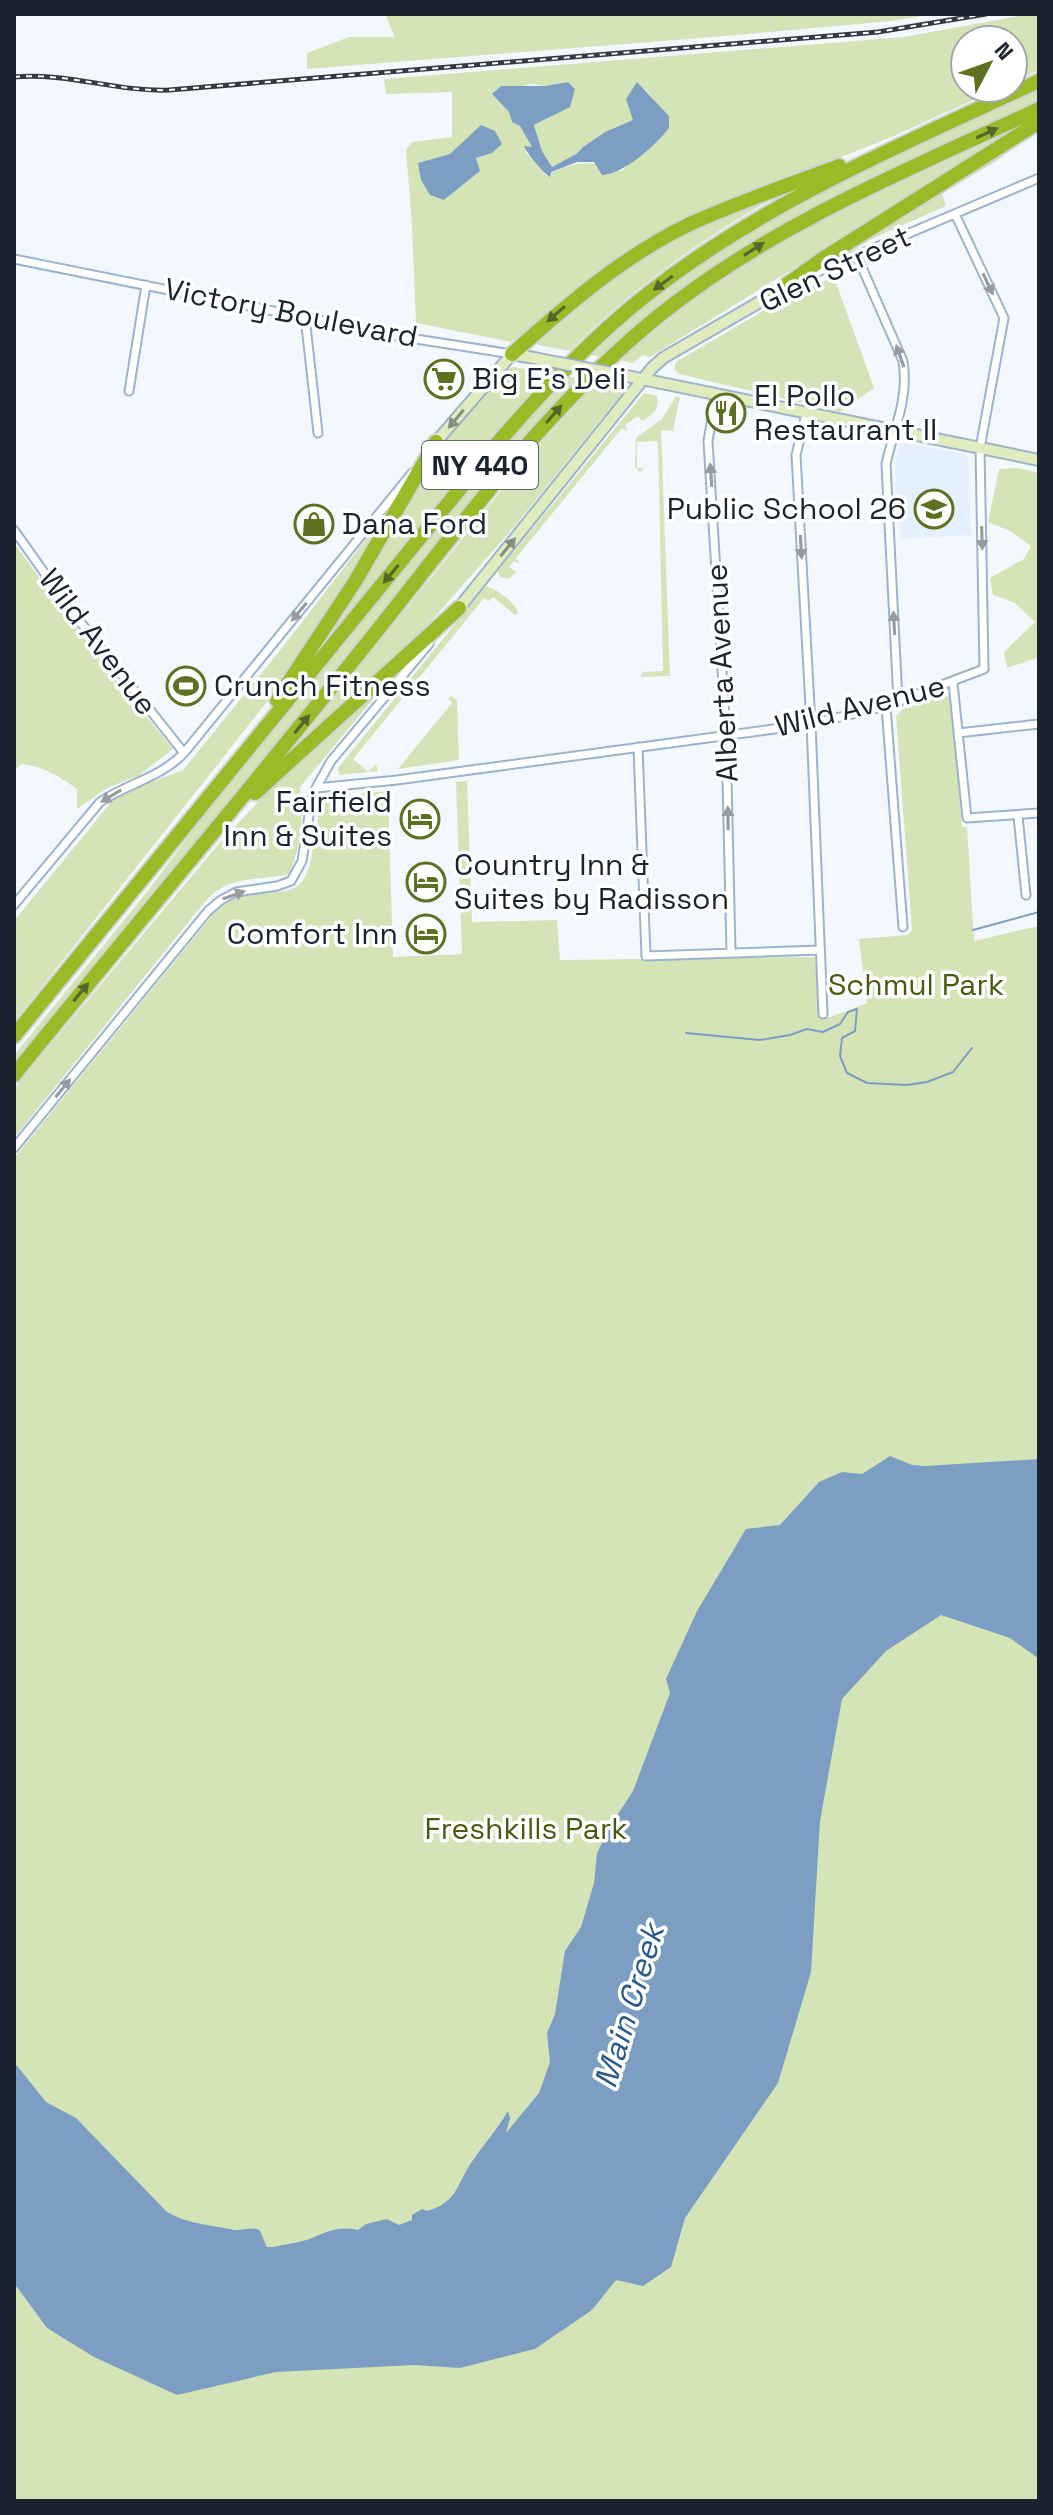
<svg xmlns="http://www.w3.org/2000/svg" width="1053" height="2515" font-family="'Space Grotesk',sans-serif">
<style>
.built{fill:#e4f0fe}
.green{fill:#d5e4b6;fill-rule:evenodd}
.water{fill:#7d9ec3}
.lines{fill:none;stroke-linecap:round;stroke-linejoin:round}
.stream{stroke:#7d9ec3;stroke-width:2}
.street-casing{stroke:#9cb3ce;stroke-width:11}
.secondary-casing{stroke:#9cb3ce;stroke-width:14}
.highway-casing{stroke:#d1d3d5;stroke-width:18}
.street{stroke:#fff;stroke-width:7}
.secondary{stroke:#e0ebbe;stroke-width:10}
.highway{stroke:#99bb28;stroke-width:14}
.rail-casing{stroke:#323a45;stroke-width:5}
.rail{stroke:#fff;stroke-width:2;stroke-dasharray:6;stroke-linecap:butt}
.secondary-bridge-casing{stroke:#9cb3ce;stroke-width:14;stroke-linecap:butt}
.secondary-bridge{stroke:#e0ebbe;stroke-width:10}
.oneway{fill:#53672b}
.oneway2{fill:#989ca1}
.oneway3{fill:#87917d}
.labels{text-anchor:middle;stroke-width:7;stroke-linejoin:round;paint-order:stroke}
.shield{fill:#fff;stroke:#5f656d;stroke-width:2}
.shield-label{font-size:28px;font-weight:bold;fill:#1a232e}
.street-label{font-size:30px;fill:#1a232e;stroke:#fff}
.poi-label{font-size:30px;fill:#1a232e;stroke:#fff;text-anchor:start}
.park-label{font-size:30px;fill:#495a11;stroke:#fff}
.water-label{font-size:32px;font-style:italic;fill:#2b5a8c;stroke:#fff}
</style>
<rect width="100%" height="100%" fill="#f3f8fe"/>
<path class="built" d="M900,442l68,13 3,80 -70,4 -6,-72z"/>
<path class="green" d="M385,14h550l-44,7 -177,16 -407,32v-16l42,-16h46z
M1030,14h9v56l-26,12v-42h-48v48h35l-106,48 -165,66 -71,34 -137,105 -6,-2 -4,3 -95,-19 -4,-98 -6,-75 6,-8 40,-5v-45l-66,2 -2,-15 520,-42zM567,82l-16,35 -17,8 8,26 10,16 24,-13 7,-7 22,-15 28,-12 11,-32 10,12 -6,50 -16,10 -10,11c-32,-10 -40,-11 -71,1l-1,5 -5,-2 -7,-13 -13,-10 8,-4 -13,-22 -8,-4 -3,-10 -17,-18 38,-10 15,2zM492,153l-16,5 4,13 -36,29 -26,-36 32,-10z
M1039,86v16l-268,131 -167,125 -17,-4 32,-29 65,-52 123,-77z
M1021,128l-371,229 -7,-2 -10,8 -14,-3c49,-40 98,-81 153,-112 78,-45 162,-80 243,-119z
M1002,154l2,2 -62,38 4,12 -97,43 142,-92z
M768,196l1,5c-72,41 -141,91 -199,150l-32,-6 -4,-4 85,-68 61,-39z
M834,277l40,111 -34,24 -161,-38 -5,-5 2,-7 112,-66z
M514,367l34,6 -210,253 -2,-2 105,-178 66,-78z
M564,376l18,3 -432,518 -136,168v-10l132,-162 87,-116 188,-231z
M596,382l29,8 -111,137 -119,135 -92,78 -1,-2 222,-276z
M644,393l13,3c3,14 -4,18 -15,25l-4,-5 -13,9 3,6 -6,-3 -106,130 4,6 -6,-3 -5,6 7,5 -7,7 -9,-2 -2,-6z
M676,396l4,1 -7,34 -12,-1 9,246 -29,1 1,-5 21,-1 -5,-227 -1,-3 -20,1v26h7l-4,4 -5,-5 1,-29 26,-19z
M1018,468l21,5v184l-32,11 -3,-16 31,-30 -20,-19 -22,-8 -3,-17 34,-19 7,-13 -21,-15 -22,-9 11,-53z
M387,512l2,1 -82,134 -37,51 -256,324v-101l102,-125 67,-26 95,-117z
M14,543l88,119 71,87 -35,27 -31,12 -30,21v-20c-18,-13 -34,-23 -56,-25l-7,7z
M486,586c11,3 29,16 32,27l-3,2 -22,-18 -4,4 -5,-3 -131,161 15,13 8,-8 2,7 -39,4 -1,-7z
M383,683l2,2 -85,102c4,31 1,59 -11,87 -22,6 -51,2 -71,16 -7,4 -13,13 -19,19l-185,229v-49l6,-8 202,-241 56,-59z
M451,696l6,4 2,60 -61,9 54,-66 -4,-5z
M941,696l10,1 11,130h5l7,114 65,-15v1575h-1025v-1343l201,-246c10,-8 20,-15 33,-18 19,-5 46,4 57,-17 9,-17 12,-59 16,-80l67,-6 5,166 69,-3 -6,-172 11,-1 5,141 85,-2 3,40 255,-3 4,6 2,53 9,1 37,-14 -8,-64 48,-4 5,-5 -16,-214 7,-7z"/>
<path class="water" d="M568,82l7,7 -5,18 -36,18 8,26 10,16 24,-13 7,-7 22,-15 28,-12 -7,-21 11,-17 32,34v12c-14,18 -45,46 -67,47l-8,-13h-17l-26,10 -1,5c-5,-2 -24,-25 -26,-31l8,1 -12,-21 -8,-4 -3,-10 -17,-18 9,-8h44z
M481,125l14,6 7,13 -10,9 -16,5 4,13 -36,29 -14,-5 -9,-15 -3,-17 32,-9z
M890,1456l22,9 12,1 115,-7v200l-29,-21 -69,-23 -55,36 -44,48 -22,122 -9,151 -33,111 -93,135 -14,49 -28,19 -27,-6 -24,30 -57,39 -75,19 -46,-3 -138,7 -99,23 -83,-38 -47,-29 -33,-45v-221l32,40 30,16 91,94c20,12 45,13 67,18 7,1 19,-4 25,0 3,3 5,12 8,17h6c12,-3 27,-4 39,-9 17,-7 27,-12 46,-8l8,-6 21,-5 12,6 13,-5v-5l10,-6 5,2c30,-8 30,-27 44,-48 12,-18 26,-33 37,-52l2,7 -4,15 33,-40 11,-31 -3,-29 8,-19 10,-63 16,-24 13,-44 3,-30 14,-28 22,-34 37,-98 -4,-14 31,-68 49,-82 34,-4 39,-43 23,-10 20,2z"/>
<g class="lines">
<path class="stream" d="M973,930l66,-18
M686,1033l74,7 30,-5 17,-6 16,3 17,-8 8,-12 9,-3 -2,22 -13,7 -2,18 7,17 20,10 40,2 20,-3 26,-10 19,-24"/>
<g class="street-casing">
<path id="street" d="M857,256l46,105c6,38 -9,67 -17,103l12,237
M14,259l389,78 109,17
M806,277l233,-99
M305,317l13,116
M129,391l17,-106
M716,395l-8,46 18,294 5,217
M806,414l-10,41 15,269 12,290
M14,530l56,79 114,144
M953,683l14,135 72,-5
M886,706l17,221
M958,733l81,-9
M638,747l8,209 174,-6
M316,788l81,-8 414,-56 75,-18 98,-37 -4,-221 24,-130 -49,-104
M1018,816l8,79
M14,905l86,-103c28,-19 60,-24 84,-49l228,-280
M14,1148l194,-237 13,-11 15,-8 41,-6 14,-5 11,-20 9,-59 5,-14 15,-27 98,-117"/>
</g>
<g class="secondary-casing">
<path id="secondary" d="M622,375l417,85
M436,442l76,-88 22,4
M459,608l193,-240 11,-10 112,-65"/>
</g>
<g class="highway-casing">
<path id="highway" d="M775,293l46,-33 218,-138
M512,354c55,-49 111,-98 178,-130 48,-22 99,-39 149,-58
M277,700l79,-120 80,-138
M255,793l204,-185
M14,1036l480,-589c48,-55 97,-109 155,-154 117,-92 256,-150 390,-212
M14,1075c115,-142 232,-281 346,-423 94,-117 183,-243 301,-338 113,-90 248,-145 378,-205"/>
</g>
<use href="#street" class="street"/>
<use href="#secondary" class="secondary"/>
<use href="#highway" class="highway"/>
<g class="rail-casing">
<path id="rail" d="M14,77c53,-5 102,15 155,13l709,-58 108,-18"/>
</g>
<use href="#rail" class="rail"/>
<g class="secondary-bridge-casing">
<path id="secondary-bridge" d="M534,358l88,17"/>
</g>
<use href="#secondary-bridge" class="secondary-bridge"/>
</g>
<defs><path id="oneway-solid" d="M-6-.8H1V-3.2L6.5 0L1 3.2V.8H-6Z" transform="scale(2)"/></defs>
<g class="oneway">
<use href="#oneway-solid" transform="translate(987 133) rotate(-25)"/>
<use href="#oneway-solid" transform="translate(754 249) rotate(-33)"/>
<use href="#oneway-solid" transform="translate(663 283) rotate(144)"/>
<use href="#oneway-solid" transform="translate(556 314) rotate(139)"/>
<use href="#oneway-solid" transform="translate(554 414) rotate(-49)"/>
<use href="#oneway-solid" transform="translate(391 574) rotate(129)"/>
<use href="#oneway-solid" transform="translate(302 724) rotate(-51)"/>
<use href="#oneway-solid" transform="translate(81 992) rotate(-51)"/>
</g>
<g class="oneway2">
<use href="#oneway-solid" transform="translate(988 284) rotate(65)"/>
<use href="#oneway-solid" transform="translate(900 356) rotate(-109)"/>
<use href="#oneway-solid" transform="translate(711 475) rotate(-94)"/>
<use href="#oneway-solid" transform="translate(982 538) rotate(88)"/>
<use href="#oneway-solid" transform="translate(801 547) rotate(87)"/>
<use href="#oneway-solid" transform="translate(299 612) rotate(129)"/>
<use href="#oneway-solid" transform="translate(894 623) rotate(-93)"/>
<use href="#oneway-solid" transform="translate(111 796) rotate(149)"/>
<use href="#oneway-solid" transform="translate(728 818) rotate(-91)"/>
<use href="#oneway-solid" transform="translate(234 895) rotate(-20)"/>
<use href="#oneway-solid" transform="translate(63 1088) rotate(-51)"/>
</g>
<g class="oneway3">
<use href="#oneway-solid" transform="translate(456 419) rotate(130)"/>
<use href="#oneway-solid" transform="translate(508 547) rotate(-51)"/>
</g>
<defs>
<g id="supermarket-ring" transform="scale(2)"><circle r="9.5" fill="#fff" stroke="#5d7121" stroke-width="1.5"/><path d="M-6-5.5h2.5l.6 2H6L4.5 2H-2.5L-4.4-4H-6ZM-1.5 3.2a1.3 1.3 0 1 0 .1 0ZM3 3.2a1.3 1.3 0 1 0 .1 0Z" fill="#5d7121"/></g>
<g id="restaurant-ring" transform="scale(2)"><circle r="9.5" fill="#fff" stroke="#5d7121" stroke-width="1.5"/><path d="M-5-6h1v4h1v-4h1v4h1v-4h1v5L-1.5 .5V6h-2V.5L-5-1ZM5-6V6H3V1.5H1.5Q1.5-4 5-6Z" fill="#5d7121"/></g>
<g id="school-ring" transform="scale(2)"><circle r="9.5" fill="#fff" stroke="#5d7121" stroke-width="1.5"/><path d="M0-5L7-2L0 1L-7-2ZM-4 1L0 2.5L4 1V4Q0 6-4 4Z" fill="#5d7121"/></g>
<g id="shop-ring" transform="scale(2)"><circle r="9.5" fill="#fff" stroke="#5d7121" stroke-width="1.5"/><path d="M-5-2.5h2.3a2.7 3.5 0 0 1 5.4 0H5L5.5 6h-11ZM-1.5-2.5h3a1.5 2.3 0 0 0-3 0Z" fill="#5d7121"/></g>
<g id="stadium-ring" transform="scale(2)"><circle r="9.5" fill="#fff" stroke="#5d7121" stroke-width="1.5"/><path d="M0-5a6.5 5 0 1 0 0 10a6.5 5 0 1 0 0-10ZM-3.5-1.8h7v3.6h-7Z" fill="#5d7121"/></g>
<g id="hotel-ring" transform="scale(2)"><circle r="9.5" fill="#fff" stroke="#5d7121" stroke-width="1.5"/><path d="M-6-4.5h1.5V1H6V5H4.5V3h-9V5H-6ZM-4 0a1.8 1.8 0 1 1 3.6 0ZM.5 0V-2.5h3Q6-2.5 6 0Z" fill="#5d7121"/></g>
</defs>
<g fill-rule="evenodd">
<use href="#supermarket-ring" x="444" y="379"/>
<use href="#restaurant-ring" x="726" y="413"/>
<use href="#school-ring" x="934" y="509"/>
<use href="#shop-ring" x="314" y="524"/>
<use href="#stadium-ring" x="186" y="686"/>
<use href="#hotel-ring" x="420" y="819"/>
<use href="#hotel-ring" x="426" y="882"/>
<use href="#hotel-ring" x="426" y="934"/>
</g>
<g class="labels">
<rect class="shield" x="422" y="441" width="116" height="48" rx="6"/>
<g class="shield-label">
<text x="480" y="475">NY 440</text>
</g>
<g class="street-label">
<text transform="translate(835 269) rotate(-25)" y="10">Glen Street</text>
<text transform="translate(291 313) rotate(11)" y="10">Victory Boulevard</text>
<text transform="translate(98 642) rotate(53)" y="10">Wild Avenue</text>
<text transform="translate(722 673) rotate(-93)" y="10">Alberta Avenue</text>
<text transform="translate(860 706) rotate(-14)" y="10">Wild Avenue</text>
</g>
<g class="poi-label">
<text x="472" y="389">Big E's Deli</text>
<text x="754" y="406">El Pollo<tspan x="754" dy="34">Restaurant II</tspan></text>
<text x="906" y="519" text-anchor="end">Public School 26</text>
<text x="342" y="534">Dana Ford</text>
<text x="214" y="696">Crunch Fitness</text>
<text x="392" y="812" text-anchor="end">Fairfield<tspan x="392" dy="34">Inn &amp; Suites</tspan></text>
<text x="454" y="875">Country Inn &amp;<tspan x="454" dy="34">Suites by Radisson</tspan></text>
<text x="398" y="944" text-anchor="end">Comfort Inn</text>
</g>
<g class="park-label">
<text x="916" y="995">Schmul Park</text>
<text x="526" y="1839">Freshkills Park</text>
</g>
<g class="water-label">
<text transform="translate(629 2006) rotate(-73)" y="11">Main Creek</text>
</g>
</g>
<rect width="1053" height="2515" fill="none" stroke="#1a232e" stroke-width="32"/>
<g transform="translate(989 64) rotate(49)"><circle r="38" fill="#ffffff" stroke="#a3a7ab" stroke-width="2"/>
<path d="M0-6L14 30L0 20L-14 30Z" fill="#5d7121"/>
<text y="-12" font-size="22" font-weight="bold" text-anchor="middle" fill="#1a232e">N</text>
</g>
</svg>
